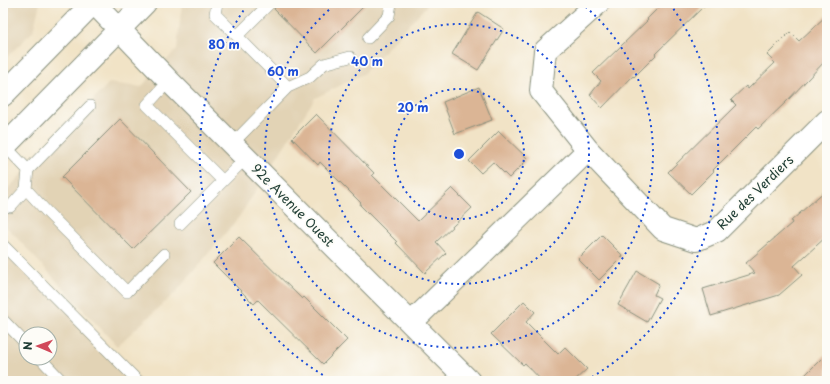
<svg xmlns="http://www.w3.org/2000/svg" width="830" height="384" font-family="'Playpen Sans',sans-serif">
<style>
.built{fill:#e2d3b5;fill-rule:evenodd}
.building{fill:#dbb595}
.lines{fill:none;stroke-linecap:round;stroke-linejoin:round}
.service-casing{stroke:#88907d;stroke-width:12}
.minor-casing{stroke:#88907d;stroke-width:24}
.primary-casing{stroke:#88907d;stroke-width:24}
.path{stroke:#88907d;stroke-width:2.5;stroke-dasharray:1 3;stroke-linecap:butt}
.service{stroke:#fff;stroke-width:11}
.minor{stroke:#fff;stroke-width:22}
.primary{stroke:#fff;stroke-width:22}
.ring{fill:none;stroke:#1d4ed8;stroke-width:2;stroke-dasharray:2 4}
.labels{text-anchor:middle;stroke-width:3.5;stroke-linejoin:round;paint-order:stroke}
.street-label{font-size:13px;fill:#1f3d34;stroke:#fdfcf7}
.centre{fill:#1d4ed8;stroke:#fdfcf7;stroke-width:2}
.ring-label{font-size:12px;text-anchor:middle;font-weight:bold;fill:#1d4ed8;stroke:#fdfcf7;stroke-width:3.5;stroke-linejoin:round;paint-order:stroke}
</style>
<rect width="100%" height="100%" fill="#fdfcf7"/>
<filter id="ink" filterUnits="userSpaceOnUse"><feTurbulence type="fractalNoise" baseFrequency=".025" numOctaves="2"/><feDisplacementMap in="SourceGraphic" scale="8" xChannelSelector="R" yChannelSelector="G"/><feConvolveMatrix kernelMatrix="1 2 1 2 8 2 1 2 1" color-interpolation-filters="sRGB"/></filter>
<filter id="wash" filterUnits="userSpaceOnUse"><feTurbulence type="fractalNoise" baseFrequency=".012" numOctaves="4" result="noise"/><feDisplacementMap in="SourceGraphic" scale="16" xChannelSelector="R" yChannelSelector="G"/><feGaussianBlur stdDeviation="0.9" result="paint"/><feColorMatrix in="noise" values="0 0 0 0 0 0 0 0 0 0 0 0 0 0 0 0 0 1.4 0 .05"/><feComposite in="paint" operator="in"/></filter>
<g filter="url(#wash)">
<rect width="100%" height="100%" fill="#f1e3c6"/>
<path class="built" d="M3,3h37l-7,28 -30,30z
M182,3h247l-66,71 -48,24 -76,119 -63,75 -59,54 -114,-123v-29l106,-111 32,4 36,-38z
M3,241l139,140h-139zM26,334h24v24h-24z"/>
<g id="blocks">
<path class="building" d="M277,3h90l-50,50 -43,-44 3,-4z
M663,3h44l-52,51 1,1 -22,22 -1,-1 -31,32 -12,-13 11,-14 -8,-8 55,-53 -1,-1z
M478,12l26,17 -26,41 -26,-16z
M827,15v44l-40,42 -29,28 -2,-2 -43,43 1,1 -23,23 -23,-22 68,-67 -5,-5 15,-14 2,3 27,-26 -8,-8 23,-23 9,9z
M479,87l13,33 -37,14 -12,-32z
M316,114l58,59 -2,2 46,46 34,-33 20,20 -36,34 10,11 -21,20 -29,-30 1,-1 -37,-37 1,-2 -41,-41 -2,3 -26,-27z
M120,119l71,73 -58,57 -71,-72z
M499,131l29,28 -19,19 -16,-16 -12,11 -12,-12z
M827,189v47l-33,30 8,9 -23,20 -68,21 -8,-27 52,-16 -9,-10 46,-40 -1,-2z
M602,235l21,21 -24,24 -21,-21z
M239,237l63,62 2,-2 43,43 -24,24 -65,-64 -4,4 -41,-41z
M637,271l22,13 -5,11 6,3 -13,24 -29,-17z
M524,301l11,11 -9,10 32,32 7,-7 22,22 -13,12h-32l-17,-18 -2,2 -32,-31z
M827,353v28h-28z"/>
</g>
</g>
<g filter="url(#ink)">
<use href="#blocks" fill-opacity="0" stroke="#88907d" stroke-width="1"/>
<g class="lines">
<g class="service-casing">
<path id="service" d="M217,3l-2,11 22,22
M368,38l21,-22 2,-13
M169,81l-22,24 76,76 23,-23
M288,87l22,-10 14,-13 26,-7
M232,144l56,-57 -51,-51 33,-33
M5,146l23,24 62,-64
M26,189l21,23 80,80 37,-38
M10,207l16,-18 2,-19
M180,224l43,-43
M3,245l135,136
M3,320l23,24
M40,358l22,23"/>
</g>
<g class="minor-casing">
<path id="minor" d="M94,3l75,78 300,300
M598,3l-53,48 -4,40 47,59 75,79 33,11 21,-9 110,-110
M411,323l177,-173"/>
</g>
<g class="primary-casing">
<path id="primary" d="M3,95l90,-92
M3,148l142,-145"/>
</g>
<path class="path" d="M3,15l2,-3 2,-9"/>
<use href="#service" class="service"/>
<use href="#minor" class="minor"/>
<use href="#primary" class="primary"/>
</g>
</g>
<g class="ring">
<circle cx="459" cy="154" r="65"/>
<circle cx="459" cy="154" r="130"/>
<path d="M581 3A194 194 0 1 1 337 3"/>
<path d="M333 381A259 259 0 0 1 248 4M670 4A259 259 0 0 1 585 381"/>
</g>
<g class="labels">
<g class="street-label">
<text transform="translate(755 192) rotate(-44)" y="5">Rue des Verdiers</text>
<text transform="translate(293 205) rotate(45)" y="5">92e Avenue Ouest</text>
</g>
</g>
<circle cx="459" cy="154" r="6" class="centre"/>
<g class="ring-label">
<text x="224" y="49">80 m</text>
<text x="367" y="66">40 m</text>
<text x="283" y="76">60 m</text>
<text x="413" y="112">20 m</text>
</g>
<rect width="830" height="384" fill="none" stroke="#fdfcf7" stroke-width="16"/>
<g transform="translate(38 346) rotate(272)"><circle r="19" fill="#fdfcf7" stroke="#a4b0a9"/>
<path d="M0-3L7 15L0 10L-7 15Z" fill="#d1495b"/>
<text y="-6" font-size="11" font-weight="bold" text-anchor="middle" fill="#1f3d34">N</text>
</g>
</svg>
